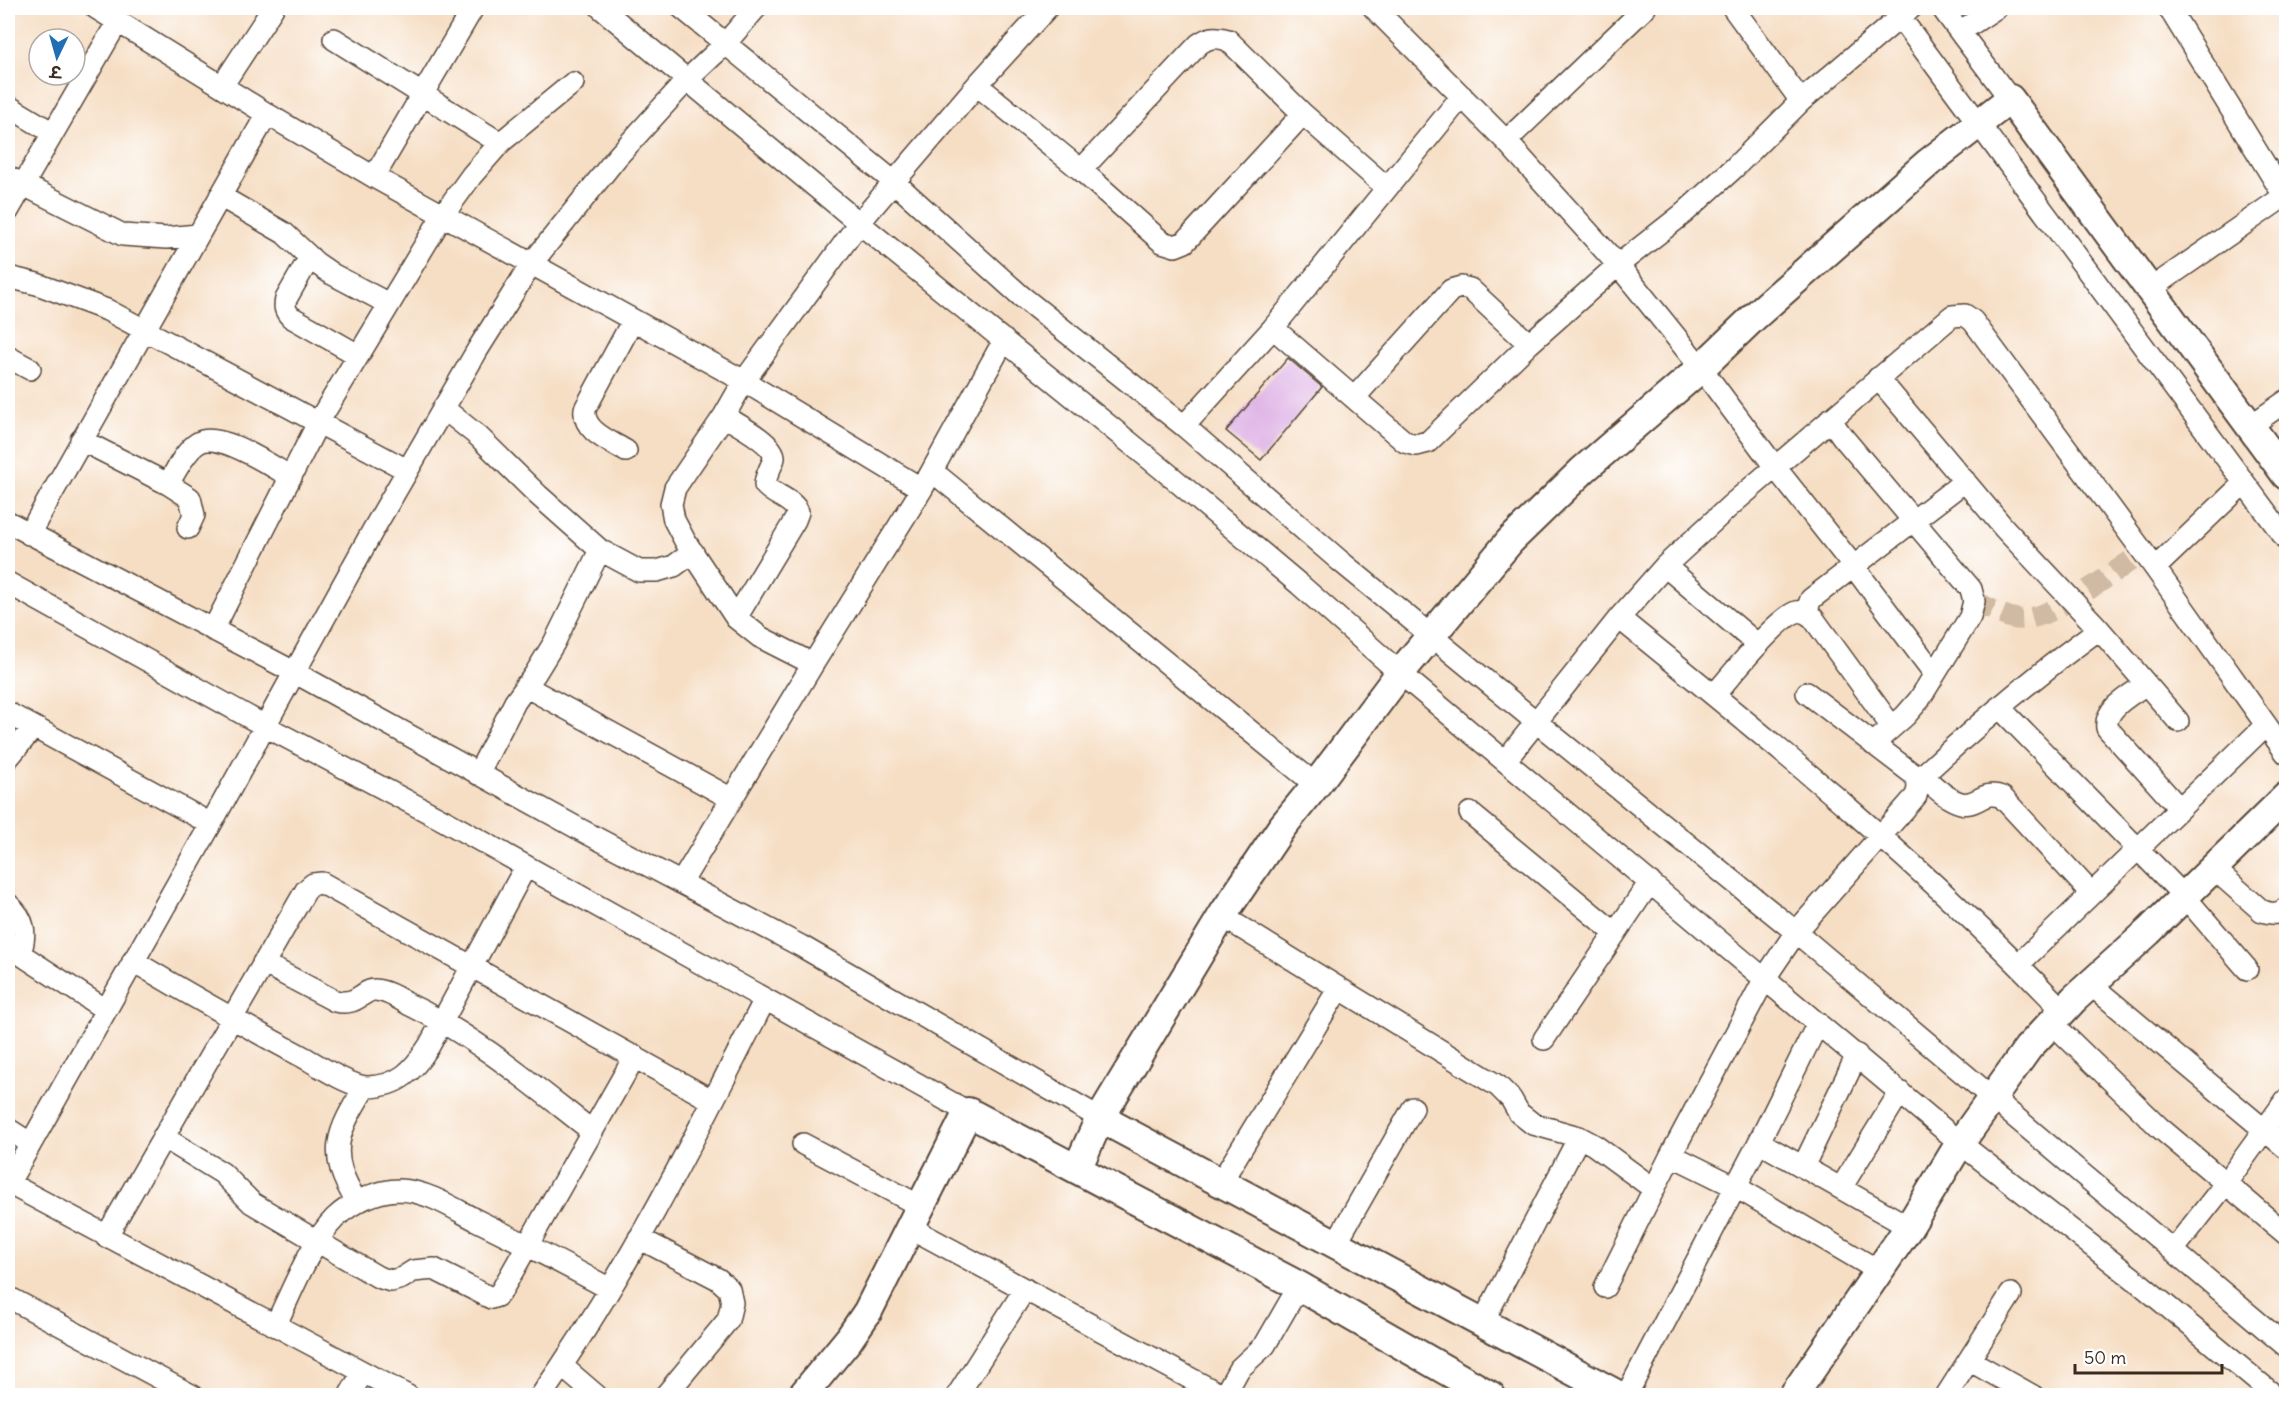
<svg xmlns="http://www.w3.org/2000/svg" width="2294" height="1403" font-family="Delius,'Playpen Sans Deva',sans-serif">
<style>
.building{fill:#ddafe4}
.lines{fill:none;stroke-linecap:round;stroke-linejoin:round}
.street-tunnel{stroke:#d1baa3;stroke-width:21;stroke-dasharray:21 10;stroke-linecap:butt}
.street-casing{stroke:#574537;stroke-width:24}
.secondary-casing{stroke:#574537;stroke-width:32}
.street{stroke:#fff;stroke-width:21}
.secondary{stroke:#fff;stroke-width:28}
</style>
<rect width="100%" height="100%" fill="#fff"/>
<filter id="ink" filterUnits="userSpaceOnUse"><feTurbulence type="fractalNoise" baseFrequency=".0167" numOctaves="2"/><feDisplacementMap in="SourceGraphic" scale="12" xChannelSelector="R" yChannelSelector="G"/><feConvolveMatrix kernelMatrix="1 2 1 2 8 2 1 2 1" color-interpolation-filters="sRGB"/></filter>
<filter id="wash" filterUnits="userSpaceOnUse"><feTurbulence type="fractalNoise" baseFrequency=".008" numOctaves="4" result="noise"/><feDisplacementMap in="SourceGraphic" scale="24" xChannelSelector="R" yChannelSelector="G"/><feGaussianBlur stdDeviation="1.35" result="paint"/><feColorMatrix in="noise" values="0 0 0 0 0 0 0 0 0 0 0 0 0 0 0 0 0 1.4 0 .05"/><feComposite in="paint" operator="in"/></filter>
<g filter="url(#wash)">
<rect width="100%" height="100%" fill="#f6dec4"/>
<g id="blocks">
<path class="building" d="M1288,358l34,29 -61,73 -35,-29z"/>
</g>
</g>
<g filter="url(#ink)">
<use href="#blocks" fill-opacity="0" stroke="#574537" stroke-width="1.5"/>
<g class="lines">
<path class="street-tunnel" d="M1974,601c14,6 29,16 43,18 32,4 99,-49 126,-67"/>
<g class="street-casing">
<path id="street" d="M96,8l171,106 107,63 370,204 178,108
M601,8l258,215 302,245 138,116 101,89 560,470 178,139 137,114
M682,8l212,174 127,114 163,130 156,135 195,160 261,211 490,414
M1374,8l132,133 112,124 83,103 74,99 79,100 80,106
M1733,8l68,93
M1893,8l393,531
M1942,8l68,91
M2169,8l117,191
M1961,31l35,-23
M334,39l166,104
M977,85l104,85 81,72 13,4 10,-4 118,-128
M222,86l51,-78
M8,106l45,27
M1506,141l139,-133
M1081,170l118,-126c10,-7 17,-8 29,-4l75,74 84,74
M8,177l115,58 43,3 32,-3
M374,177l99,-169
M220,196l64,37 32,30 16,11 57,30
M8,211l110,-190
M310,257l-24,42c-2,8 -1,12 5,18l67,38
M8,277l29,7 70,26 300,160
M2149,290l137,-95
M1273,328l132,114 11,3 12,-3 101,-98 89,-79 65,-51 51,-46 67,-67 110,-93
M8,357l22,12
M1878,378l126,150 95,101 79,92
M1354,398l97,-108 10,-3 9,2 59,55
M443,408l35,28 60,59 62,55 39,21h18l17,-5 19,-14
M724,416c11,7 52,28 50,42 -2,9 -9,17 -9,27 9,11 27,13 33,27l-3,8 -59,98
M1830,419l12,17 129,153 3,12 -4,16 -51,83 -14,16 -32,28
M1184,426l89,-98 189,-232
M2250,426l36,-25
M81,440l87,44 22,14 4,17 -6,13
M626,451c-16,-10 -44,-20 -41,-42l48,-89
M932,471l384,314
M168,484c8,-13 17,-33 30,-41 21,-13 73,23 93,34
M8,522l286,150 287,158 220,116 299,172
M29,534l238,-420
M1665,566l93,79
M2155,568l89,-85
M8,583l257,143 180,95 523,291
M1806,612l5,-13 154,-118
M1619,618c153,124 309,250 444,393
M213,630l106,-209 124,-206 29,-40 28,-32 73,-60
M813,664l-53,-27 -24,-19 -51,-77 -11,-21 -3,-16 4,-16 49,-72 20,-35 115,-158 118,-138 70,-77
M2146,684c-15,11 -42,24 -39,44l72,80
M525,686l207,113
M1714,695c16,-18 62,-76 82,-83 7,-2 12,2 17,6l79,109
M1999,707l186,190 62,72
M8,713l203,111
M8,758l26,-31
M1505,761l114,-143 46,-52 66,-61 221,-189 13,-1 8,6 182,247 131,185
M478,774l37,-72 20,-28 19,-31 46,-93
M1922,776c11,9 25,24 39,27 16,4 22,-14 41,-6l89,96
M1918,780c57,-54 117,-104 181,-151
M1470,813l145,120
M2213,868l49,43c10,3 17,4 24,-3
M681,883l132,-219 109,-175 82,-149
M8,904c17,15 19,29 12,50
M1222,916l276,170 13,13 8,14 14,11 46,13 15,8 60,44
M8,946l98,64
M133,961c57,34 114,66 172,97 16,9 46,29 63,29 31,-1 45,-16 61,-41l97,-180
M263,963l72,38c27,6 27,-16 46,-10 10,2 20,9 29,14 67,32 124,81 182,126
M2019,964l246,-238
M2090,984l196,164
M2051,1022l109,106 126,106
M1544,1039l106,-157
M8,1129l22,14
M163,1137l59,36 30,30 126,74 13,4 11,-3 11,-7 21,-2 57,29 6,-2 5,-6 133,-234
M1759,1142l150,85
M803,1144l117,62
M1671,1155l65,32 143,84
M1803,1167l54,-112
M1221,1182l118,-194
M8,1183l400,213
M8,1184l203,-360 162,-294 105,-181 54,-86 85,-106 70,-77 38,-36 31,-36
M1841,1188l59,-96
M357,1202c-31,-49 -20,-69 8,-115
M909,1227l314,169
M106,1237l200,-347 7,-6 9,-1 391,218
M639,1238l79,41 11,10 3,14 -4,17 -63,76
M1336,1243l77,-135
M2174,1249l52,-66 60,-83
M1605,1287l66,-132 94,-177 31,-46 120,-136c3,-10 3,-14 -3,-22l-106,-81
M8,1297l185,99
M1483,1322l96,-185
M275,1326c16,-32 35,-83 60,-108 17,-16 42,-28 65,-28 27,1 53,18 76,30 45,22 90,45 134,69
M1969,1360l64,36
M562,1366l35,30
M349,1396l14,-24
M541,1396c87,-124 155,-261 224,-397
M957,1396l68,-107
M1224,1396l15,-27 26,-24 34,-59
M1626,1396l133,-254 59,-119
M1946,1396l65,-102"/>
</g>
<g class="secondary-casing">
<path id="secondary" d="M1100,1118l520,278
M1077,1169l23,-51 124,-205 58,-86 34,-42 84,-112 110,-132 73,-71 118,-102 54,-52 173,-153 82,-64 276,376
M802,1396l47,-57 19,-28 100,-199 331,174 192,110
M1793,1396l116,-169 51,-84 68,-95 46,-49 74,-67 138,-135"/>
</g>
<use href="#street" class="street"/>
<use href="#secondary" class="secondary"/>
</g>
</g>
<rect width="2294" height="1403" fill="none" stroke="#fff" stroke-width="30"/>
<g transform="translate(57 57) rotate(185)"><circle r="28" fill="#ffffff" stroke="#b1aaa5" stroke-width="1.5"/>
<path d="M0-4.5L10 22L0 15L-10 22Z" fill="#1f6fb2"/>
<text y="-9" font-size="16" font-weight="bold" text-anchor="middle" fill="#3b2a1e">उ</text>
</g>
<path d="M2075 1364v9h147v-9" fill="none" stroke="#3b2a1e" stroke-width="3"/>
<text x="2084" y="1364" font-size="18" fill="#3b2a1e" stroke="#ffffff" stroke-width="4.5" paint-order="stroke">50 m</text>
</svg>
